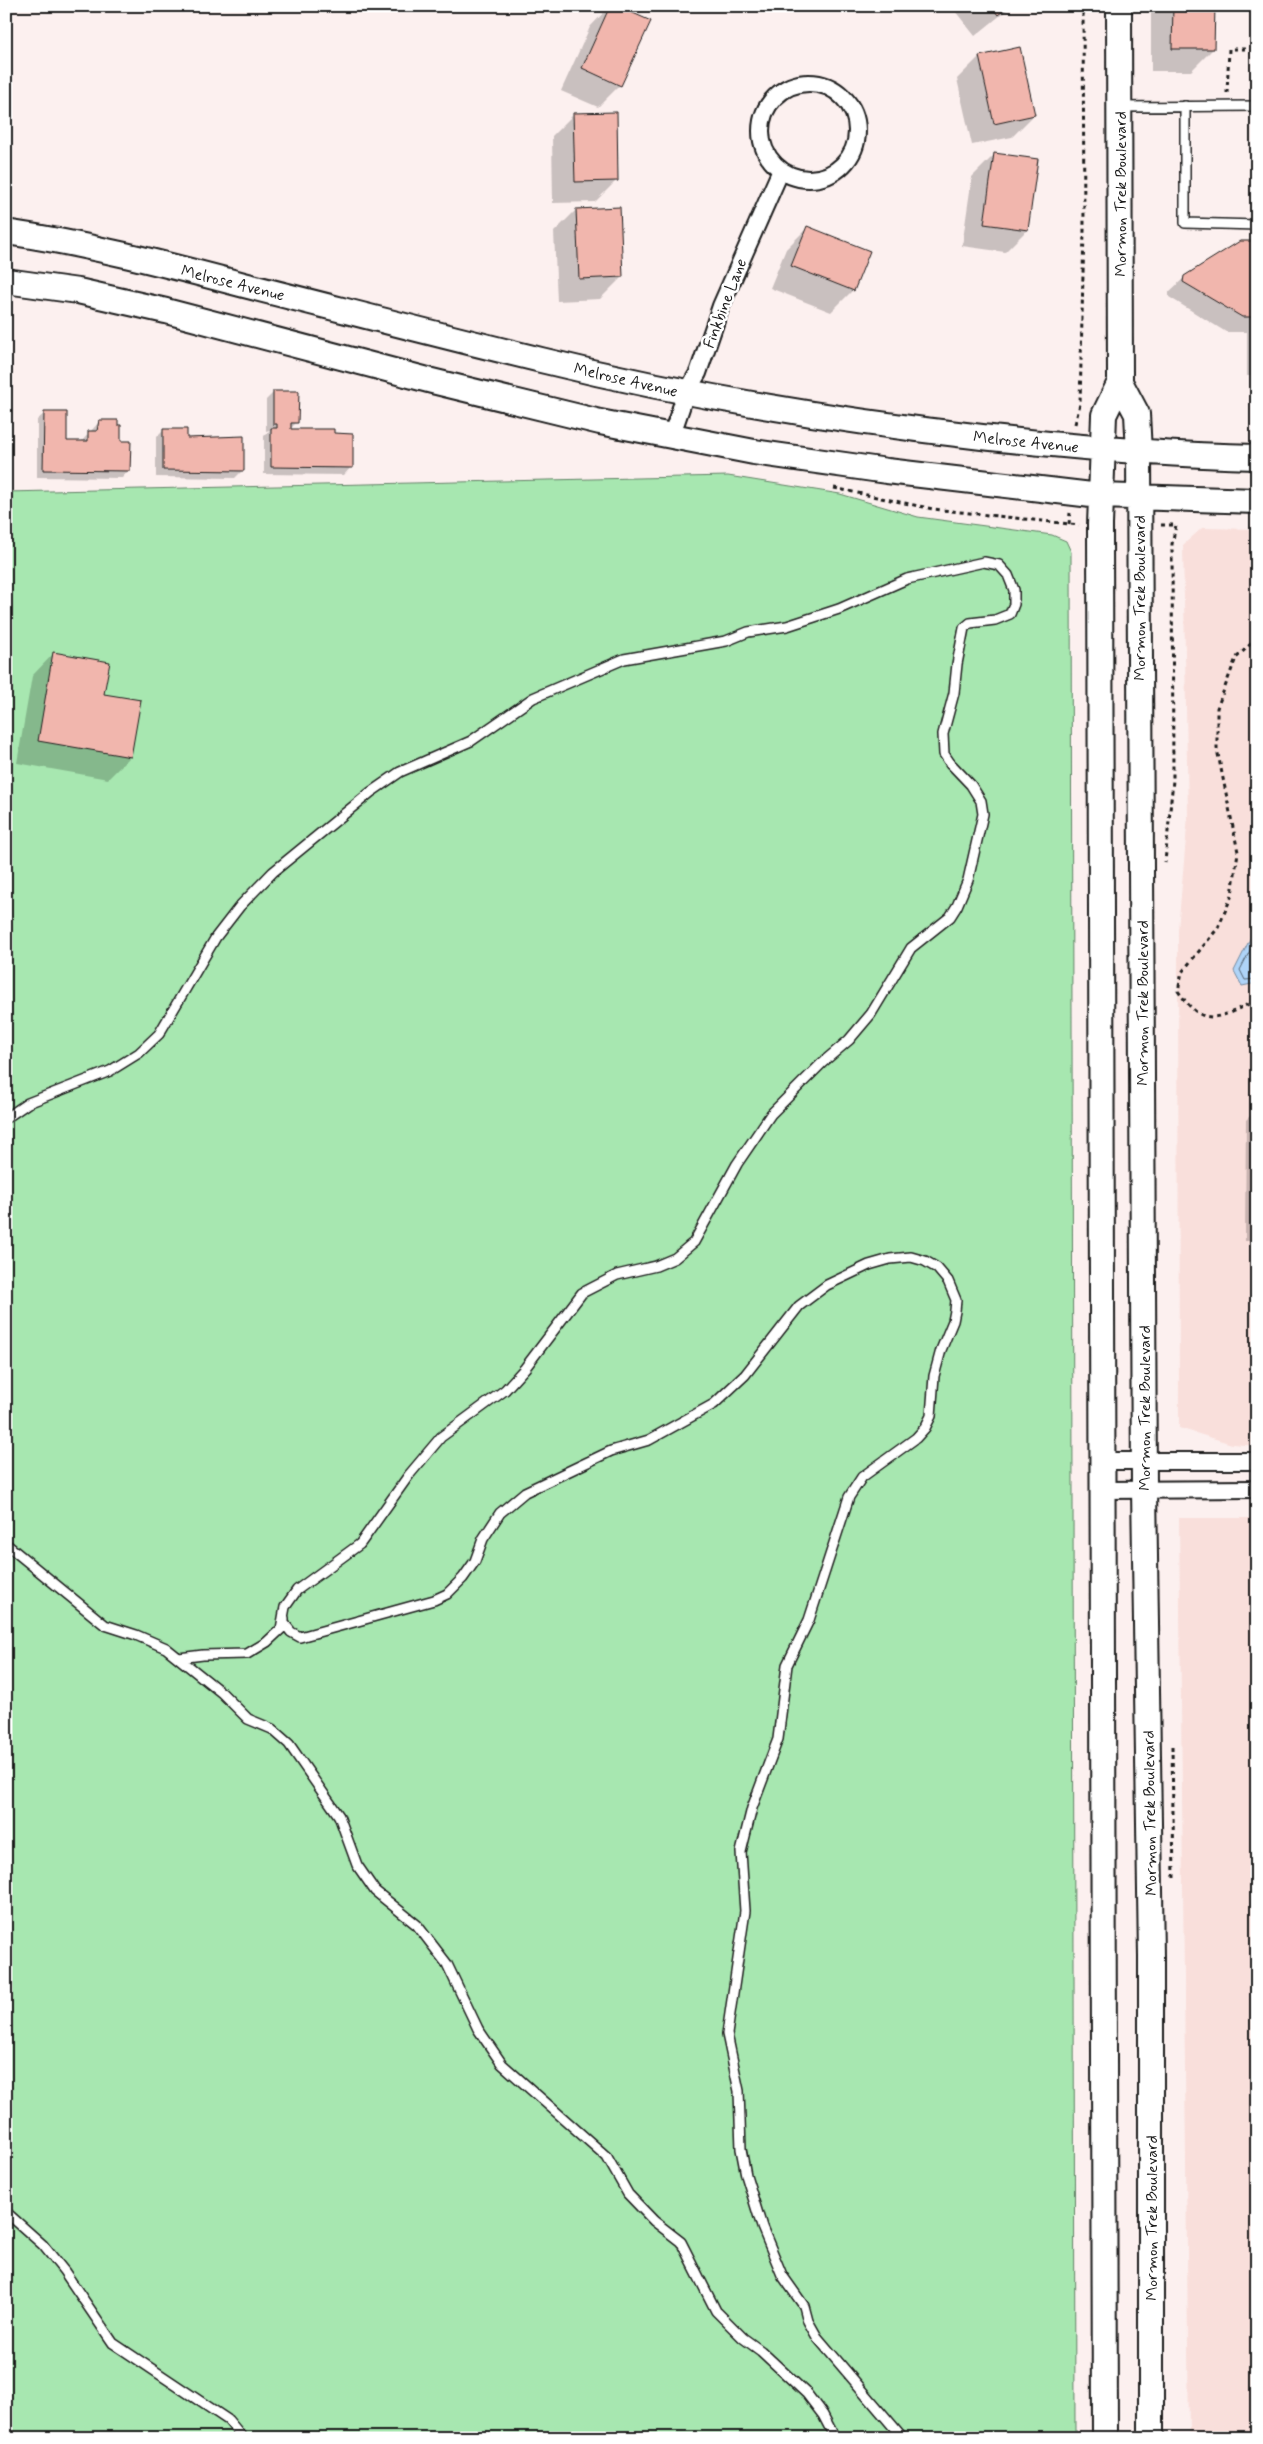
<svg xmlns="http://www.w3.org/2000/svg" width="1263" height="2444" font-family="Mynerve,sans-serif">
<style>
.built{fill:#f9dfdb}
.green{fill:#a7e7b0;stroke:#628266}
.water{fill:#afd4f8;stroke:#748aa0}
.shadow{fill:#0003}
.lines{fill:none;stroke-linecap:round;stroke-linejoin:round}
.shore{stroke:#576674;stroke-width:1}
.building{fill:#f1b6ad;stroke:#1c1c1c}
.service-casing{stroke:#1c1c1c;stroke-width:12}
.minor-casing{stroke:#1c1c1c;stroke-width:20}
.secondary-casing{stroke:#1c1c1c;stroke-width:28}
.path{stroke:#1c1c1c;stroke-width:3;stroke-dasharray:4 4;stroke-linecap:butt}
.service{stroke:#fff;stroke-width:9}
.minor{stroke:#fff;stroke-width:16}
.secondary{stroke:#fff;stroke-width:24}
.labels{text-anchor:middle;stroke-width:5;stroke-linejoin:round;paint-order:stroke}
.street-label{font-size:16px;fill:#1c1c1c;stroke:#fff}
</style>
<rect width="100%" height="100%" fill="#fcf0ef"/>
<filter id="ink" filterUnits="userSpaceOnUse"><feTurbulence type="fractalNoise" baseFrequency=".02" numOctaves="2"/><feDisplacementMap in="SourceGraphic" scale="10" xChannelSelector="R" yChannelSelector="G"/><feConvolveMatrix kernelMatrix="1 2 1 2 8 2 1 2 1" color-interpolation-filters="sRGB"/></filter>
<g filter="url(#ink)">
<path class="built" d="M1202,528l55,1v917l-25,-2 -53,-16 -1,-498 10,-115 -5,-270z
M1179,1518h78v920h-68z"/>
<path class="green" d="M728,476l112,18 78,23 134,18 14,6 5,11 4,1886h-1069v-1946z"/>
<path class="water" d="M1257,925v58l-15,3 -8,-15z"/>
<path class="shadow" d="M610,6l10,79 -22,22 -37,-16 29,-64z
M951,6h61l-37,30z
M1151,6h62v43l-22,22h-40z
M1019,48l15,67 -22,22 -40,8 -15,-66 22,-22z
M574,114l43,66 -22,22 -42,1 -1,-67z
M994,155l33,75 -22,22 -43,-6 10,-69z
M576,210l46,67 -22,22 -43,2 -3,-69z
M808,227l45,63 -22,22 -61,-24 16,-39z
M1257,242v134h-10v-44h-21l-57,-35v-5l16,-15z
M274,392l23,30 -8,8 44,4 18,33 -7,8 -80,-1v-38l6,-6 -4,1v-31z
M45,413l21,29h15l19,-21 19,22 10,27 -7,8 -85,-1v-57z
M164,430l22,9 57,31 -8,8 -79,-1v-39z
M54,653l49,42 27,62 -22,22 -91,-16 15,-87z
M1257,1083v172h-5v-14h-7l1,-121 7,-7 1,-27z"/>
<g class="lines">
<path class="shore" d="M1257,937l-17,33 5,10 12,-1"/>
</g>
<path class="building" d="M610,6h7l34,15 -30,65 -39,-18z
M991,6h18l-11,9z
M1173,6h42l-1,43h-42z
M1020,47l15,68 -41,9 -15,-68z
M617,112l1,69 -43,1 -2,-69z
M994,153l44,6 -10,71 -44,-6z
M620,207l3,70 -44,2 -3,-70z
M807,226l63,25 -16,40 -63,-25z
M1240,241h17v76h-15l-59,-35 1,-6z
M6,381h3v36h-3z
M273,391h26l-1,32h-7v6h43v4l19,1v34l-82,-1v-39h6v-4h-4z
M44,412h23v29h21v-10h9l2,-11h19v5h3v16h10l-1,30 -87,-1z
M163,429h24v9l57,-2v35l-81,-1z
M53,652l57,10 -6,32 37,6 -10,57 -93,-16z"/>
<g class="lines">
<g class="service-casing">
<path id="service" d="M1185,106v117l72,2
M1120,107l137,-1
M6,1118l22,-15 82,-32 29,-18 20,-19 57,-97 24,-31 33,-34 98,-80 29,-20 71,-31 62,-43 91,-39 102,-18 22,-9 39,-6 52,-17 68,-30 77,-17 15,3 9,10 6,15v14l-4,10 -15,6 -25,3 -6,5 -7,36 -3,29 -11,41 1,20 6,9 21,22 10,16 2,13 -15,66 -11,26 -7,11 -39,31 -40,66 -22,26 -27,23 -51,51 -34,50 -43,78 -19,16 -19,8 -39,9 -35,18 -57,75 -20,22 -64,47 -32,38 -49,69 -63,46 -12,17 -4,22 -14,13 -20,12 -44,1 -24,3
M6,1544l99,81 31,10 30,13 56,45 26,26 24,10 17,15 50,72 18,49 18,26 42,34 30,39 31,65 24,35 105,93 21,37 26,27 27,21 35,69 27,27 18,13 46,43 16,21 12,23
M284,1618v5l7,9 9,5 134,-37 13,-6 16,-16 12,-17 8,-22 17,-26 25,-21 86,-41 38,-11 65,-36 31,-29 54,-69 28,-21 42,-20 21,-6 21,-2 14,4 12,7 11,13 8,19 -1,11 -2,10 -12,29 -7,26 -3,40 -6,12 -9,10 -54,39 -13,20 -40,123 -22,45 -9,74 -26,69 -11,44 4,59 -18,123 12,57 2,58 5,26 16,52 20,48 22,31 4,15 9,16 86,101
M6,2212l37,33 21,26 49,72 115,77 15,18"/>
</g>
<g class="minor-casing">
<path id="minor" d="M761 131a48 48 0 1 1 96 0a48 48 0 1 1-96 0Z
M671,437l15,-44 12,-20 23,-67 60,-136
M1103,1461h154
M1103,1490l154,-1"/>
</g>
<g class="secondary-casing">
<path id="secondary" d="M6,232c81,12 159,32 238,53 99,25 198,51 297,75 146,36 293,60 441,77 92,10 183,18 275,20
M6,281l72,10 88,20 266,70 168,41 154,30 133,19 213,25 157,5
M1120,382l17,32 2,38 5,1037 7,468v481
M1105,2438l-5,-1913 4,-110 16,-33 -1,-376"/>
</g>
<path class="path" d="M1227,93l2,-44h19
M1075,424l5,-20 4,-174 -1,-224
M834,488l99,21 146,16
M1069,524l1,-11
M1161,525h15l-4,19 1,236 -8,82
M1257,638l-21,20 -19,50v41l21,103 -6,43 -14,33 -36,44 -4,19c17,24 27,33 56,20 8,-4 14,-8 23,-8
M1172,1746l2,134"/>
<use href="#service" class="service"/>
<use href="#minor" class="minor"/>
<use href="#secondary" class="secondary"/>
</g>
</g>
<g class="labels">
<g class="street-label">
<text transform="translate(1120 194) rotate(-90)" y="6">Mormon Trek Boulevard</text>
<text transform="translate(233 282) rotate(14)" y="6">Melrose Avenue</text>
<text transform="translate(724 303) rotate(-69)" y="6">Finkbine Lane</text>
<text transform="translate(626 379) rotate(13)" y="6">Melrose Avenue</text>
<text transform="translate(1026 441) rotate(6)" y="6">Melrose Avenue</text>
<text transform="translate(1139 598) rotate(-90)" y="6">Mormon Trek Boulevard</text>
<text transform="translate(1142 1003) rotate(-90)" y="6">Mormon Trek Boulevard</text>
<text transform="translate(1144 1408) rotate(-90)" y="6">Mormon Trek Boulevard</text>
<text transform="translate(1149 1813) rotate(-91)" y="6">Mormon Trek Boulevard</text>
<text transform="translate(1151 2218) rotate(-90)" y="6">Mormon Trek Boulevard</text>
</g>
</g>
<rect width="1263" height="2444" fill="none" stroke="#fff" stroke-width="25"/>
<rect x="12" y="12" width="1238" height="2419" fill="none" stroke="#1c1c1c" stroke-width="2" filter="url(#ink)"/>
</svg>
